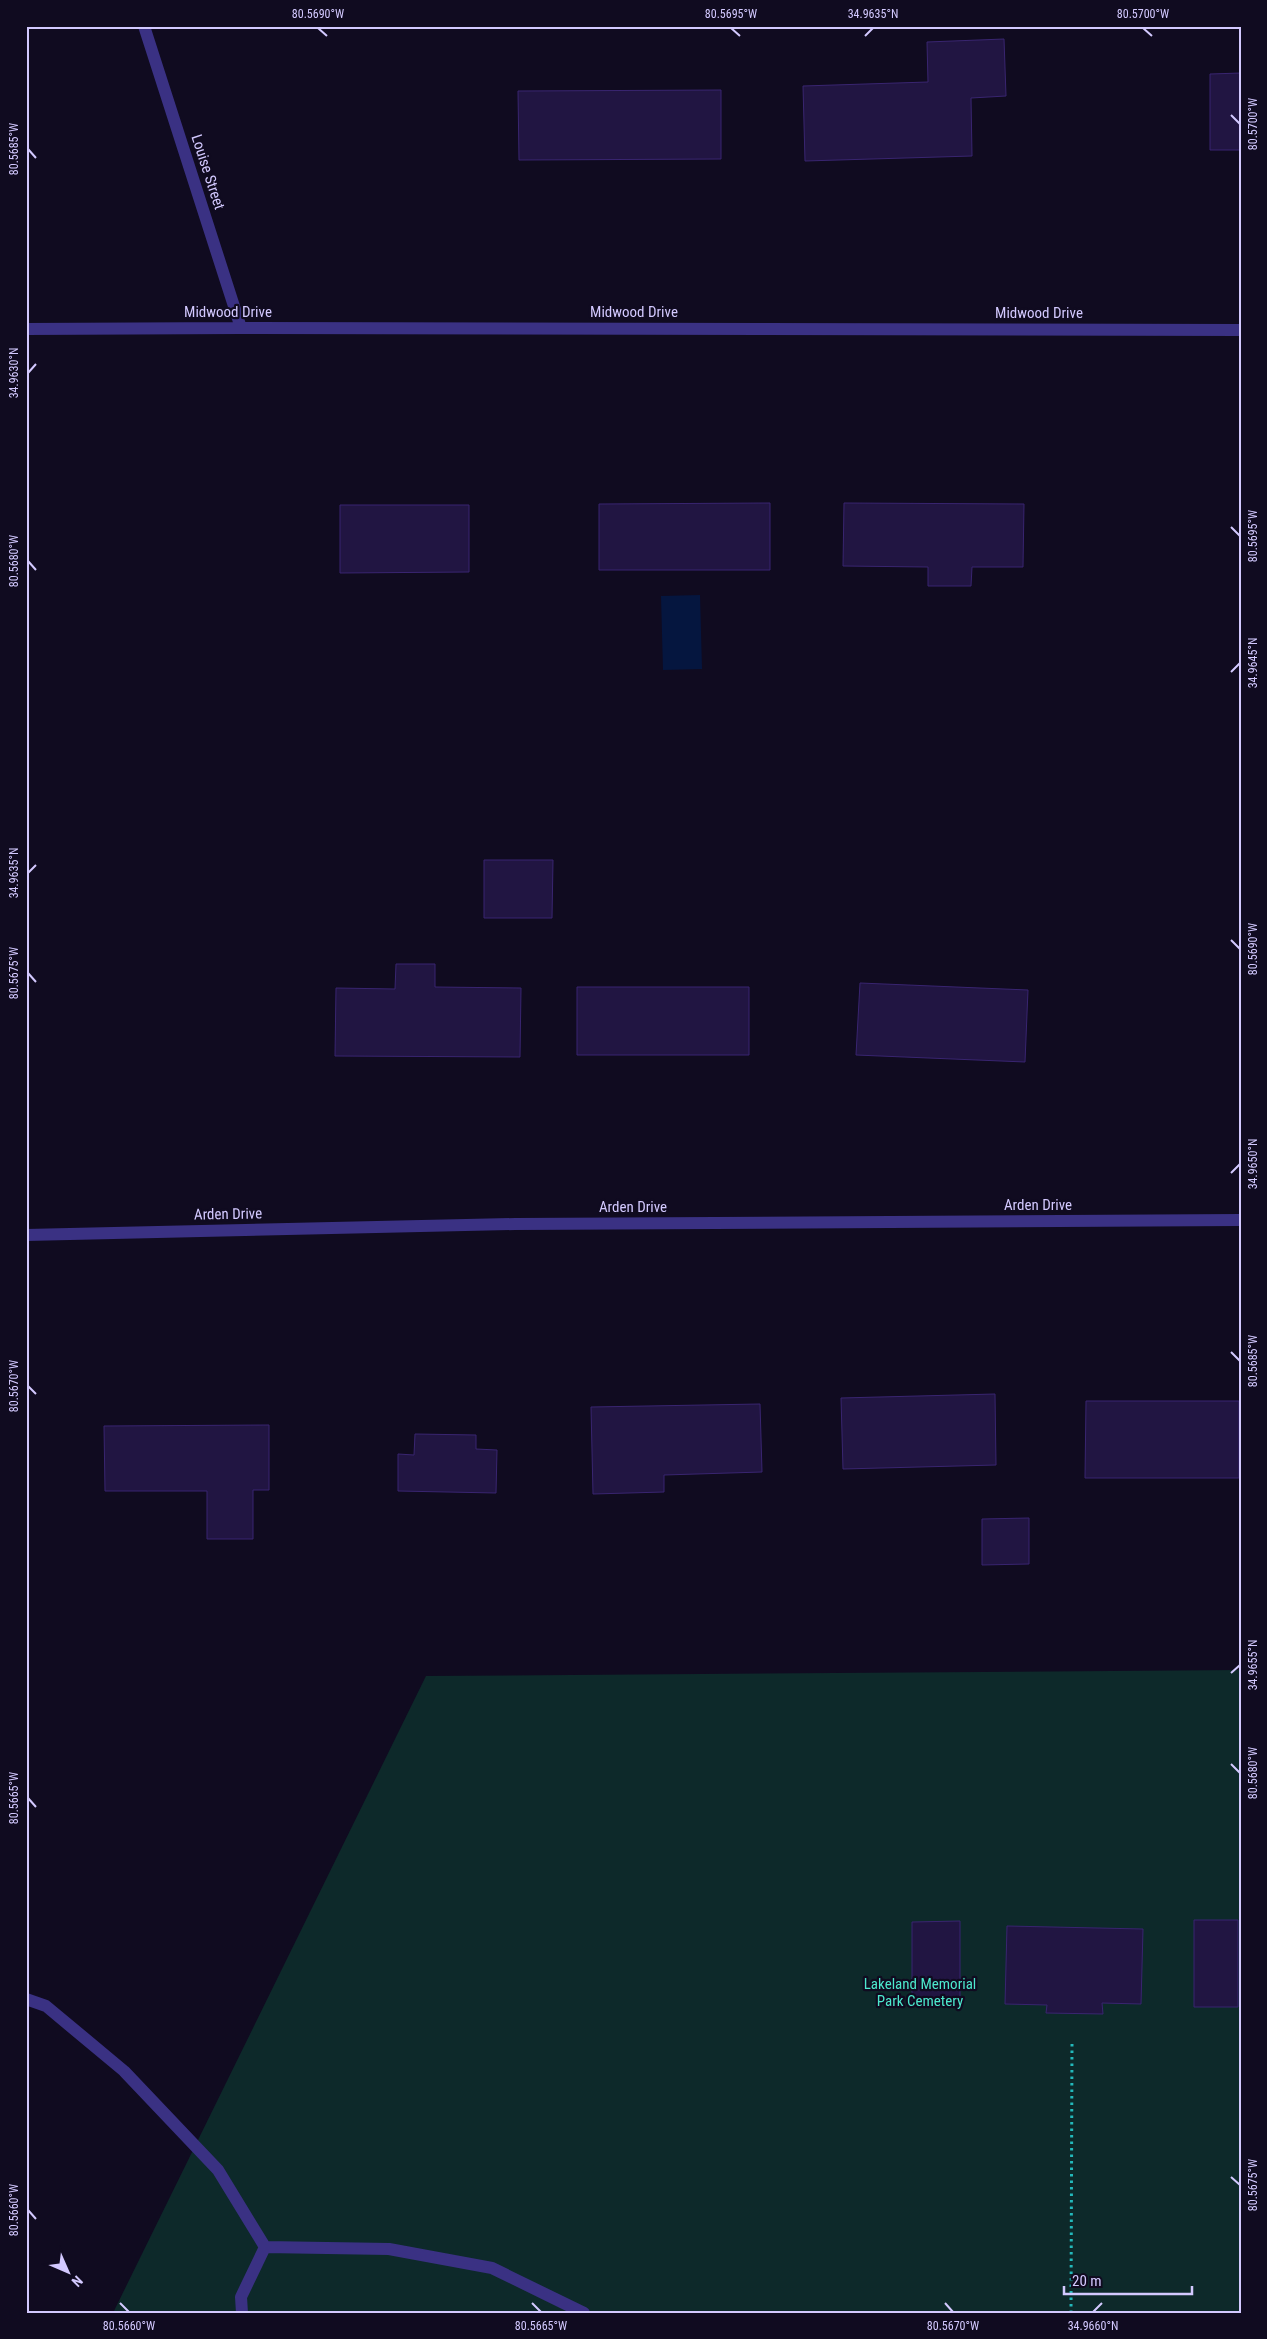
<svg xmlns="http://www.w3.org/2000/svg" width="1267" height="2339" font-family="'Roboto Condensed',sans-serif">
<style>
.green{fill:#0d292a}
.water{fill:#05163f}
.building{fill:#211542;stroke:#392570}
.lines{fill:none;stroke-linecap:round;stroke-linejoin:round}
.path{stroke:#23b8ba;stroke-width:3;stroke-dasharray:2.5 4;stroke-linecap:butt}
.service{stroke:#3a3183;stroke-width:12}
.minor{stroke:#3a3183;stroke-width:12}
.ticks{fill:none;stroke:#d3c9ff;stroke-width:2}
.labels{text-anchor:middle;stroke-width:4.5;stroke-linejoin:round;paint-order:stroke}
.street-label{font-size:15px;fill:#d3c9ff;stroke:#100b20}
.park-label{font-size:15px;fill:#4ce9cd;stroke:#100b20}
.neatline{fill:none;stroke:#d3c9ff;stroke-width:2}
.ticks-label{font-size:12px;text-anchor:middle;fill:#d3c9ff}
</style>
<rect width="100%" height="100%" fill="#100b20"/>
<path class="green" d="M1241,1670v643h-1128l313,-637z"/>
<path class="water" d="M700,595l2,74 -39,1 -2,-74z"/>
<path class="building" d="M1004,39l2,57 -35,2 1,58 -167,5 -2,-75 125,-4 -1,-40z
M1241,73v77h-31v-76z
M721,90v69l-202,1 -1,-69z
M770,503v67h-171v-66z
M844,503l180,1 -1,63h-51l-1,19h-43v-19l-85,-1z
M340,505h129v67l-129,1z
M484,860h69l-1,58h-68z
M396,964h39v23l86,1 -1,69 -185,-1 1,-68 59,1z
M860,983l168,7 -3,72 -169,-7z
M577,987h172v68h-172z
M995,1394l1,71 -153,4 -2,-71z
M1086,1401h153v77h-154z
M760,1404l2,68 -98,3v17l-71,2 -2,-87z
M269,1425v65h-16v49h-46v-48h-102l-1,-65z
M415,1434l61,1v14l21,1 -1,43 -98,-2v-37l16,1z
M1029,1518v46l-47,1v-46z
M1194,1920h44v87h-44z
M960,1921v81l-48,1v-81z
M1007,1926l136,3 -2,75 -39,-1 1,11 -57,-1 1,-8 -42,-1z"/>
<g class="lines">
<path class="path" d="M1071,2313l1,-270"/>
<path class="service" d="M26,1999l20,7 78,65 94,99 47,77
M265,2247l124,2 103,19 92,45
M242,2313l-1,-16 24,-50"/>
<path class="minor" d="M144,26l97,302
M26,329l215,-1 1000,2
M26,1235l489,-11 726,-4"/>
</g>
<path class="ticks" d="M318,28l9,8M731,28l9,8M1143,28l9,8M865,36l8,-8M1231,115l9,9M28,149l8,9M28,373l8,-9M1231,527l9,9M28,561l8,9M1231,672l9,-9M28,873l8,-8M1231,940l9,9M28,973l8,9M1231,1173l9,-9M1231,1352l9,9M28,1386l8,8M1231,1673l9,-8M1231,1764l9,9M28,1798l8,9M1231,2177l9,8M28,2210l8,9M120,2303l9,9M532,2303l9,9M945,2303l8,9M1093,2312l9,-9"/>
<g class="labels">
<g class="street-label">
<text transform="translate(208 172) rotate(72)" y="5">Louise Street</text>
<text x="228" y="317">Midwood Drive</text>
<text x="634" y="317">Midwood Drive</text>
<text x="1039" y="318">Midwood Drive</text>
<text x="1038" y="1210">Arden Drive</text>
<text x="633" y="1212">Arden Drive</text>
<text transform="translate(228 1214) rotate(-1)" y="5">Arden Drive</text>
</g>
<g class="park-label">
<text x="920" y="1989">Lakeland Memorial<tspan x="920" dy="17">Park Cemetery</tspan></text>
</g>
</g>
<rect width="1267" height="2339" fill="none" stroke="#100b20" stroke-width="55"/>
<g transform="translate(68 2272) rotate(135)" stroke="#100b20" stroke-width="4" paint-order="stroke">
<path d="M0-4L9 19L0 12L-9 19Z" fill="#d3c9ff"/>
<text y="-8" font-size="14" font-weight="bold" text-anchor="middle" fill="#d3c9ff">N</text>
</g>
<path d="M1064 2286v8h128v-8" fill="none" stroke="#d3c9ff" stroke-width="2.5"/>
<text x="1072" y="2286" font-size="15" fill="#d3c9ff" stroke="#100b20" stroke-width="4" paint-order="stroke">20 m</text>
<rect x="28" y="28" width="1212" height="2284" class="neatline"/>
<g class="ticks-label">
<text x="318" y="18">80.5690°W</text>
<text x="731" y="18">80.5695°W</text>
<text x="873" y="18">34.9635°N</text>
<text x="1143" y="18">80.5700°W</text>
<text transform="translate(1253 124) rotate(-90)" y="4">80.5700°W</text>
<text transform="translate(14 149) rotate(-90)" y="4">80.5685°W</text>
<text transform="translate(14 373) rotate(-90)" y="4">34.9630°N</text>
<text transform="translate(1253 536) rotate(-90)" y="4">80.5695°W</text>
<text transform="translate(14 561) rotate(-90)" y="4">80.5680°W</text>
<text transform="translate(1253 663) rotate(-90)" y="4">34.9645°N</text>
<text transform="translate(14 873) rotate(-90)" y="4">34.9635°N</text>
<text transform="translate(1253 949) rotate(-90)" y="4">80.5690°W</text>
<text transform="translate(14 973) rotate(-90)" y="4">80.5675°W</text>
<text transform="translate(1253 1164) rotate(-90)" y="4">34.9650°N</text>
<text transform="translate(1253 1361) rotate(-90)" y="4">80.5685°W</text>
<text transform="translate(14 1386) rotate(-90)" y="4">80.5670°W</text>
<text transform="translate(1253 1665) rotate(-90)" y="4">34.9655°N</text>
<text transform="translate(1253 1773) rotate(-90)" y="4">80.5680°W</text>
<text transform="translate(14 1798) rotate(-90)" y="4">80.5665°W</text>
<text transform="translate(1253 2185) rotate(-90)" y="4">80.5675°W</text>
<text transform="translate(14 2210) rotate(-90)" y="4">80.5660°W</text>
<text x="129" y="2330">80.5660°W</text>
<text x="541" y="2330">80.5665°W</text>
<text x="953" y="2330">80.5670°W</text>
<text x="1093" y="2330">34.9660°N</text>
</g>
</svg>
